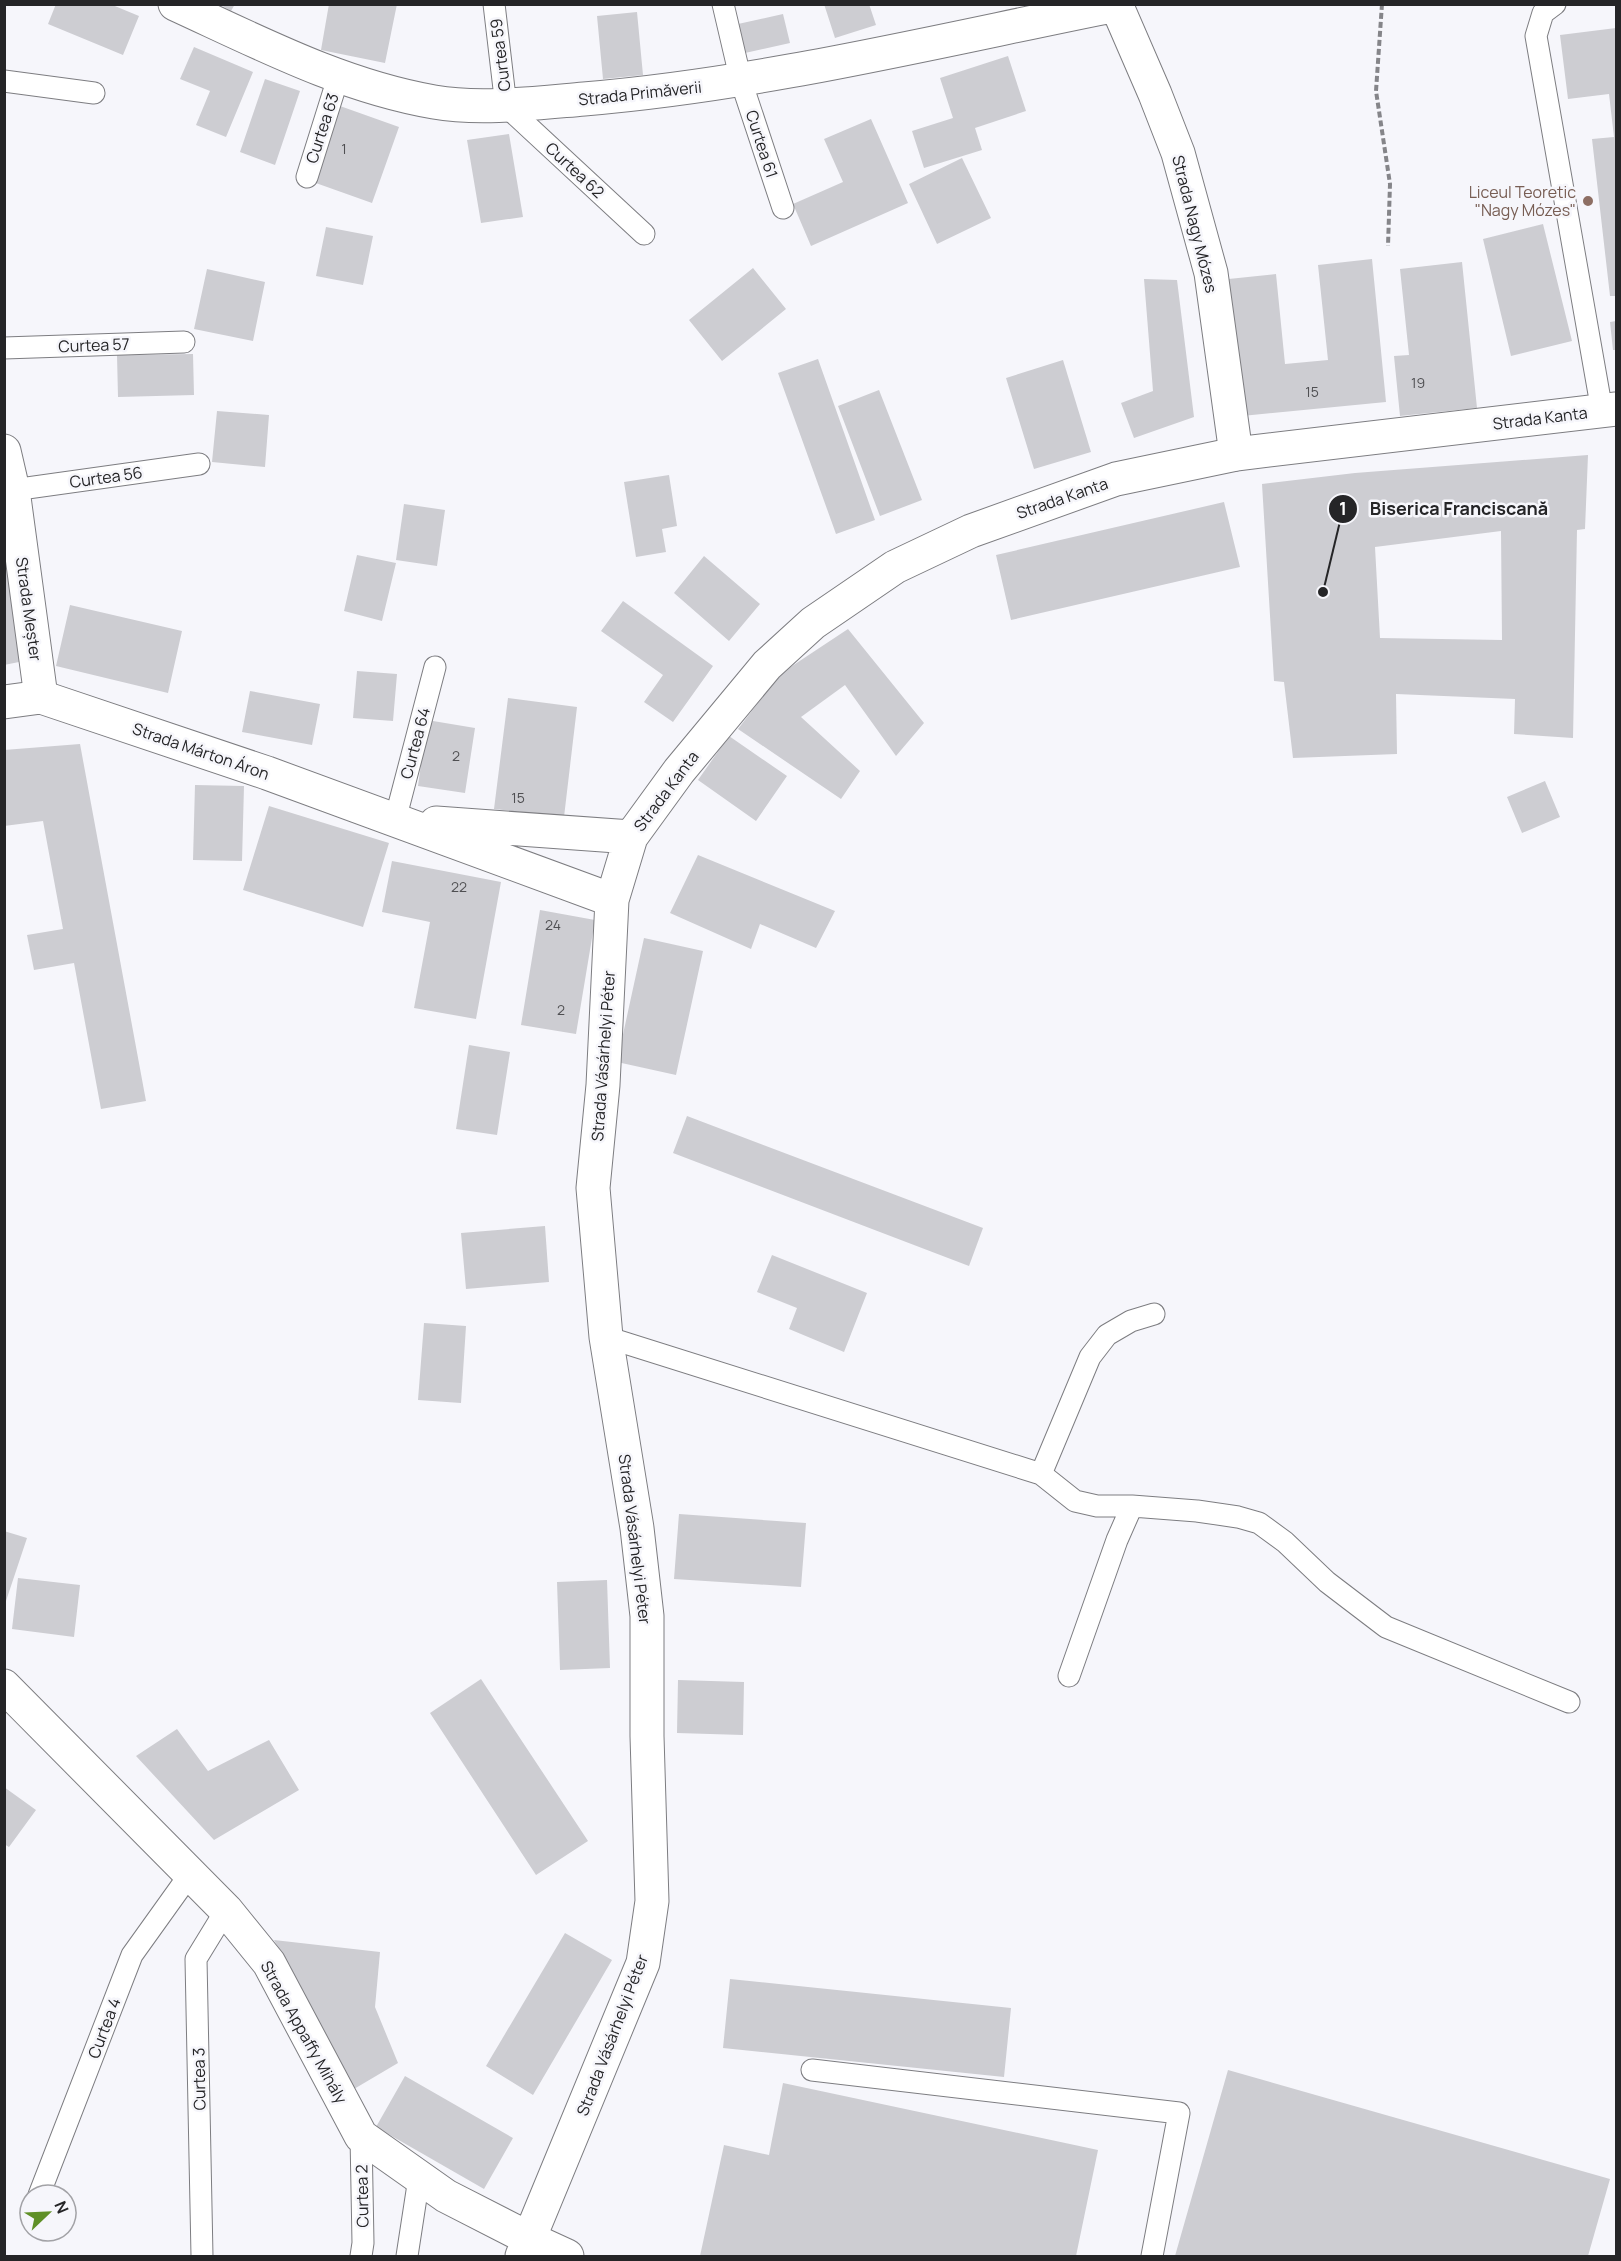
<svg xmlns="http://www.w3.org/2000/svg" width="1621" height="2261" font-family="Manrope,sans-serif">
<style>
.building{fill:#cdcdd2;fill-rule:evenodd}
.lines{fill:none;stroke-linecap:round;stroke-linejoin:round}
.lane-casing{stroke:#7d7d81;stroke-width:23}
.street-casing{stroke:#7d7d81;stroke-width:35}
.secondary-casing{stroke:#7d7d81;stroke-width:35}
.path{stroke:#858589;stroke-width:4;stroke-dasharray:6 3;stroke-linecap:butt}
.lane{stroke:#fff;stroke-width:21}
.street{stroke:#fff;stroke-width:33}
.secondary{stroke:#fff;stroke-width:33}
.education-dot{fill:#8d6e63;stroke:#f6f6fb;stroke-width:2}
.labels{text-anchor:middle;stroke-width:5;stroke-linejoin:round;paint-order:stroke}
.number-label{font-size:14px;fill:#4f4f52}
.street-label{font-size:16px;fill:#252527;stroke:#f6f6fb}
.education-label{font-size:16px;fill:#785e54;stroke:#f6f6fb;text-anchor:end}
.leader{fill:none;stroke:#252527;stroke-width:2}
.callout-dot{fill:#252527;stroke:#f6f6fb;stroke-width:2}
.mark-label{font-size:18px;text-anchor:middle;font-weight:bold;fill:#fff}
.callout-label{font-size:18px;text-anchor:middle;font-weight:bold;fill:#252527;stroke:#f6f6fb;stroke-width:5;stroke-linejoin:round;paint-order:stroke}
</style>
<rect width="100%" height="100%" fill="#f6f6fb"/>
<path class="building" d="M56,4h54l29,12 -16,39 -75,-31z
M219,4h16l-4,7z
M329,4h68l-12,59 -64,-13z
M824,4h45l7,21 -41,13z
M637,12l6,63 -40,4 -6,-63z
M783,14l7,29 -45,10 -7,-29z
M1616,28v268h-6l-18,-157 22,-2 -5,-43 -41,5 -8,-64z
M194,47l59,25 -27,65 -30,-12 14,-34 -30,-12z
M1008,56l18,55 -51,17 7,22 -58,18 -12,-37 41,-13 -13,-40z
M265,79l35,12 -25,74 -35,-13z
M340,106l59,21 -27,76 -59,-21z
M871,119l37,84 -97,43 -18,-42 50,-22 -19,-43z
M509,134l14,83 -42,6 -14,-83z
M962,158l29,60 -54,26 -28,-60z
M1543,224l29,117 -61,15 -28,-117z
M326,227l47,9 -10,49 -47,-9z
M1372,259l14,143 -154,15 -13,-137 57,-6 9,90 43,-4 -10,-95z
M1462,262l15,146 -77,8 -6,-60 15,-1 -9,-86z
M753,268l33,41 -64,52 -33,-41z
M207,269l58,13 -12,59 -59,-12z
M1144,279l33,1 17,137 -60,21 -13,-35 32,-12z
M1616,321v29h-3l-3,-28z
M193,354l1,41 -76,2 -1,-42z
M818,359l57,161 -39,14 -58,-161z
M1063,360l28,92 -57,17 -28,-91z
M879,390l43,110 -42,16 -42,-110z
M217,411l52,4 -4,52 -53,-5z
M1588,455l-3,74 -8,1 -4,208 -59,-4 1,-35 -119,-5 1,60 -104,4 -9,-76 -10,-1 -12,-197 93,-11zM1501,531l1,109 -122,-2 -5,-91z
M669,475l8,51 -15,3 4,23 -30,5 -12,-75z
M1224,502l16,65 -229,53 -15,-65z
M404,504l41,6 -8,56 -41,-6z
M357,555l39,8 -14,58 -38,-10z
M704,556l56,48 -31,37 -55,-48z
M4,564h4l16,97 -20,4z
M623,601l90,65 -40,56 -29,-20 19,-27 -62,-44z
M70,605l112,26 -14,62 -112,-27z
M848,629l76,94 -28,33 -51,-71 -44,32 59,54 -19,28 -103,-70 42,-55z
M357,671l40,3 -4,47 -40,-3z
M250,691l70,13 -8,41 -70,-13z
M508,698l69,9 -13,110 -70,-8z
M427,720l48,8 -10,65 -47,-7z
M729,736l58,40 -31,45 -58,-41z
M80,744l66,357 -45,8 -27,-146 -40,7 -7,-35 36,-6 -20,-108 -39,5v-76z
M1545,781l15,36 -38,16 -15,-36z
M195,785l49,1 -2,75 -49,-1z
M269,806l120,37 -26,84 -120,-37z
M698,855l137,56 -19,37 -56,-24 -9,25 -81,-36z
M392,861l109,21 -25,137 -62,-11 16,-86 -48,-10z
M540,910l55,10 -19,114 -55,-9z
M644,938l59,13 -27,124 -59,-13z
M469,1045l41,7 -13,83 -41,-6z
M687,1116l296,112 -14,38 -296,-113z
M545,1226l4,56 -83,7 -5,-56z
M772,1255l95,38 -23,59 -55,-23 8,-21 -40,-16z
M424,1323l42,3 -5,77 -43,-3z
M679,1514l127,9 -5,64 -127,-8z
M4,1531l23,7 -22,66h-1z
M18,1578l62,7 -6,52 -62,-8z
M607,1580l3,88 -50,2 -3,-88z
M481,1679l107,162 -52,34 -106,-162z
M678,1680l66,2 -1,53 -66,-2z
M177,1729l31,42 61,-31 30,50 -85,50 -78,-84z
M4,1787l32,23 -27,37 -5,-3z
M565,1933l47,27 -79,135 -47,-29z
M274,1940l106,12 -5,55 23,56 -44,26z
M730,1979l281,29 -7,69 -281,-29z
M1228,2070l382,109 -22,77h-413z
M405,2076l108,62 -29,51 -108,-62z
M783,2083l315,67 -22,106h-376l24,-111 45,10z"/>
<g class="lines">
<g class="lane-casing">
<path id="lane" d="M494,4l12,102 138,128
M723,4l18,77 42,127
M1555,4l-12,9 -7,23 66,375
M4,81l90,12
M307,177l31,-99
M4,348l180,-6
M13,490l186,-26
M395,820l40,-153
M606,1337l435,137 34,27 22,5h35l65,5 41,6 21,6 26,19 42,40 59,45 183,75
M1041,1474l49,-117 17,-22 24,-14 23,-7
M1069,1676l48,-136 15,-34
M812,2070l367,43 -27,143
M39,2195l93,-240 58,-81
M202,2256l-6,-297 30,-49
M361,2256l2,-13 -2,-107
M407,2256l12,-78"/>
</g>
<g class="street-casing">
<path id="street" d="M175,4c85,39 167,82 259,98 46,8 103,1 150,-3 179,-15 357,-59 532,-94
M1116,4l39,90 23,59 33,120 25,181
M4,451l9,39 28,207
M530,2239l37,17"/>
</g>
<g class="secondary-casing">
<path id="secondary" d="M4,702l37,-5 226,76 345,127
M436,823l195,14
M4,1686l222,224 43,53 92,173 85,60 84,43
M522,2256l121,-293 9,-62 -5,-165v-120l-10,-88 -31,-191 -13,-149 10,-103 9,-185 19,-63 48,-66 88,-106 46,-42 82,-56 76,-36 145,-52 120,-25 380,-45"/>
</g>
<path class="path" d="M1382,4l-6,87 14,93 -2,62"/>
<use href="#lane" class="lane"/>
<use href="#street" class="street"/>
<use href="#secondary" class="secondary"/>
</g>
<circle class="education-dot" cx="1588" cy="201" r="6"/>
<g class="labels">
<g class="number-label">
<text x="344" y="154">1</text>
<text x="1418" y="388">19</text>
<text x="1312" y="397">15</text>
<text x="456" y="761">2</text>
<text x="518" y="803">15</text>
<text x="459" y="892">22</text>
<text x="553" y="930">24</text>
<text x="561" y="1015">2</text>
</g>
<g class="street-label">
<text transform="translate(500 55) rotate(-97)" y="6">Curtea 59</text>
<text transform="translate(640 93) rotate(-6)" y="6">Strada Primăverii</text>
<text transform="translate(322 128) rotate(-72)" y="6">Curtea 63</text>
<text transform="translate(762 144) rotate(72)" y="6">Curtea 61</text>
<text transform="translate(575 170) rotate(43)" y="6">Curtea 62</text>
<text transform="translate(1195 224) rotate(76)" y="6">Strada Nagy Mózes</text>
<text transform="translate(94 345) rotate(-2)" y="6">Curtea 57</text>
<text transform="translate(1540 418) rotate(-7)" y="6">Strada Kanta</text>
<text transform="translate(106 477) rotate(-8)" y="6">Curtea 56</text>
<text transform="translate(1062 498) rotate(-19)" y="6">Strada Kanta</text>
<text transform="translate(29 609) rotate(82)" y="6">Strada Meșter</text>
<text transform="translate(415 743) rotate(-75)" y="6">Curtea 64</text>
<text transform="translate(201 751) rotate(19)" y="6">Strada Márton Áron</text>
<text transform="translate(666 791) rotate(-53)" y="6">Strada Kanta</text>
<text transform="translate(603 1056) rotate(-86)" y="6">Strada Vásárhelyi Péter</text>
<text transform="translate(635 1539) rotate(83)" y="6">Strada Vásárhelyi Péter</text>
<text transform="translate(104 2028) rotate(-69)" y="6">Curtea 4</text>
<text transform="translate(304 2032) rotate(61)" y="6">Strada Appaffy Mihály</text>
<text transform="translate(612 2035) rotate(-69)" y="6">Strada Vásárhelyi Péter</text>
<text transform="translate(199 2079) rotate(-91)" y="6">Curtea 3</text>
<text transform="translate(362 2196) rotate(-91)" y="6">Curtea 2</text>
</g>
<g class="education-label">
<text x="1576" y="198">Liceul Teoretic<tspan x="1576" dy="18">"Nagy Mózes"</tspan></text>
</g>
</g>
<path class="leader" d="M1323 592L1343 509"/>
<g class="callout-dot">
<circle cx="1323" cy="592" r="6"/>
<circle cx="1343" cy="509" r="15"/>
</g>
<g class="mark-label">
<text x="1343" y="515">1</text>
</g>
<g class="callout-label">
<text x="1459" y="515">Biserica Franciscană</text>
</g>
<rect width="1621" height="2261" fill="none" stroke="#252527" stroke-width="12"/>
<g transform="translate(48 2213) rotate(67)"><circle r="28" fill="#f6f6fb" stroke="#a2a2a6" stroke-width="1.5"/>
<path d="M0-4.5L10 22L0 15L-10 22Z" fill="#5f9027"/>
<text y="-9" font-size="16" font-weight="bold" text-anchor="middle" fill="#252527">N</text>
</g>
</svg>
